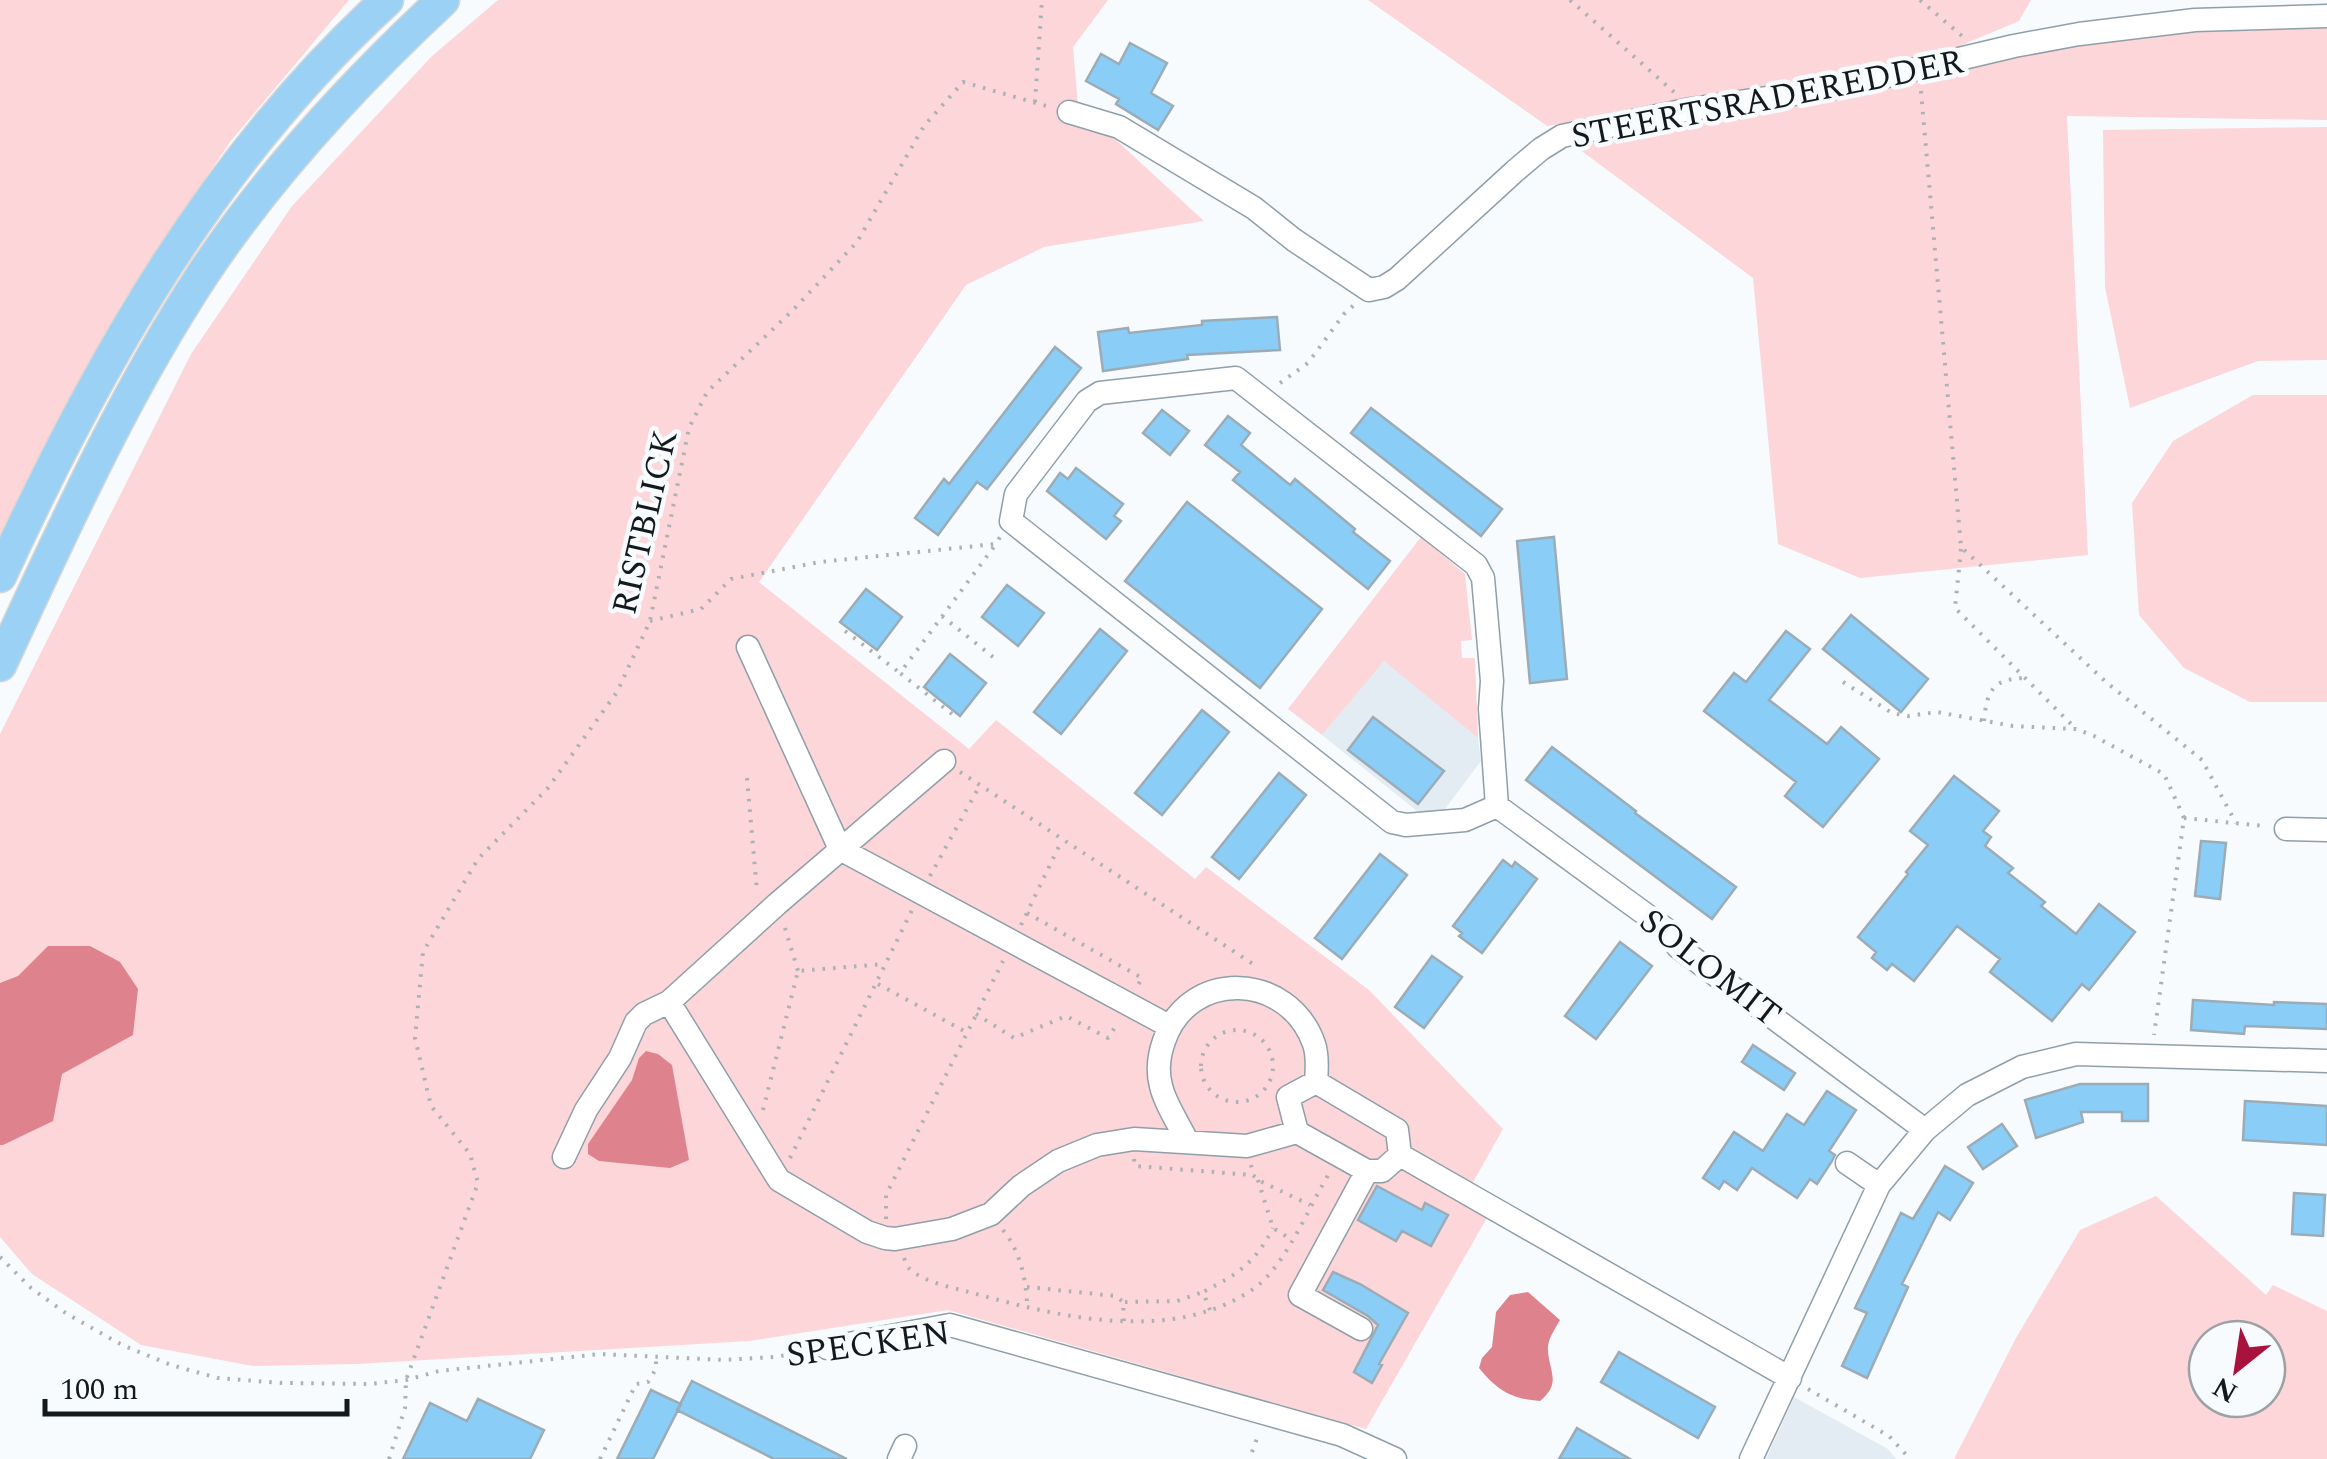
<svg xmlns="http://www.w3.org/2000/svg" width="2327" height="1459" font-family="Spectral,serif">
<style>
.built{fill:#e2ecf2}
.green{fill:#fcd6d8;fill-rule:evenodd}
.water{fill:#de838d}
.building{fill:#8acdf7;stroke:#9cacb7;stroke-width:2.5}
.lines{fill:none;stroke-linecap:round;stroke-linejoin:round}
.minor-casing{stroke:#8f9fa9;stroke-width:25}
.highway-casing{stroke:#d5d6d6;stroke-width:35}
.path{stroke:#acb1b4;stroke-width:4;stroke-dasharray:2.5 8;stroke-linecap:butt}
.minor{stroke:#fff;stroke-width:22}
.highway{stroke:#9ad1f5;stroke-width:32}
.labels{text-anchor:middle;stroke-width:9;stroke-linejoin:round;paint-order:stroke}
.street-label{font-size:35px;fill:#13191d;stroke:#f7fbfd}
</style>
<rect width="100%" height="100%" fill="#f7fbfd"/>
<path class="built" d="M1384,660l94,78 3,23 -42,56 -17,-2 -100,-80z
M1794,1397l94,52 8,10h-130z"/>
<path class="green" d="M0,0h349l-119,142 -109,163 -121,234z
M498,0h610l-35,47 5,58 126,116 -160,26 -78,38 -207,297 210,167 27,-29 199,159 11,-12 163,123 134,139 -40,71 25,16 -122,213 -418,-119 -199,31 -392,23 -104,2 -112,-21 -109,-71 -32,-37v-503l191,-380 101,-148 140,-150z
M1368,0h663l-12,21 -100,42 -83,20 -289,43z
M2327,22v98l-260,-4 21,439 -228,23 -82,-34 -25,-266 -189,-140 501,-93 223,-22z
M2327,127v233l-69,1 -128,47 -25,-121 -2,-157z
M2253,395h74v307h-77l-66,-34 -45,-53 -7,-112 41,-62z
M1421,537l44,37 7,66 -11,1 1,17h13l3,80 -94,-77 -62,74 -34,-26z
M2156,1196l110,99 7,-10 54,26v148h-373l62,-121 64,-108zM2267,1339v60h-60v-60z"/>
<path class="water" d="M48,946h42l30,16 18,27 -5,46 -71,39 -9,47 -50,24h-3v-162l18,-7z
M646,1051l12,3 14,11 17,95 -19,8 -71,-7 -11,-7v-10l44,-64 7,-22z
M1528,1292l32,28c-5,9 -13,20 -12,30 1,22 14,33 -8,51 -29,-2 -43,-11 -61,-33l3,-10 10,-11 4,-35 14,-17z"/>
<path class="building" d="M1130,43l37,20 -16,30 22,13 -15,24 -42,-26 3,-5 -33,-18 15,-27 18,10z
M1277,317l3,33 -93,5 1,4 -85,12 -5,-39 30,-4 1,5 73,-8v-4z
M1055,347l26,21 -94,121 -10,-7 -39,53 -23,-17 29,-39 5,5z
M1371,408l131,101 -21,27 -130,-103z
M1162,410l27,21 -19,24 -27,-22z
M1228,416l22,17 -9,12 49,40 5,-6 60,50 -2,3 37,29 -22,28 -135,-109 7,-8 -35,-27z
M1076,468l47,36 -9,12 7,5 -15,18 -59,-48 13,-18 8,6z
M1187,502l135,107 -62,79 -135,-107z
M1554,537l13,142 -37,4 -13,-142z
M1007,585l37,28 -26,33 -36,-29z
M866,589l36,28 -25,33 -37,-28z
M1851,615l77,64 -27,33 -78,-63z
M1100,629l27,22 -66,83 -27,-22z
M1786,631l24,18 -41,51 58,44 14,-17 38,32 -56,68 -38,-31 11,-14 -92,-71 30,-38 12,9z
M950,654l36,29 -26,33 -36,-29z
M1202,710l27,22 -67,83 -27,-22z
M1373,717l71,54 -26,33 -70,-54z
M1552,747l84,64 -1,2 101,74 -24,32 -186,-139z
M1279,773l27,22 -67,84 -27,-22z
M1954,776l45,35 -16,20 8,6 -6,9 28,22 -5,5 37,29 -4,4 35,28 23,-30 36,28 -46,58 -7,-6 -30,37 -62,-49 10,-13 -43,-33 -43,55 -22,-17 -5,6 -15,-12 4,-6 -18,-15 50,-63 -2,-2 22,-27 -18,-14z
M2201,841l25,2 -6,56 -25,-3z
M1380,854l27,21 -65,84 -27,-21z
M1503,860l9,7 3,-5 22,17 -55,74 -23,-17 3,-3 -9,-7z
M1620,942l32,24 -56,73 -31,-23z
M1432,956l30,21 -38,51 -29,-21z
M2193,1000l81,5v-3l53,2v25l-82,-3 -1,8 -53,-4z
M1753,1045l42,28 -11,17 -42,-28z
M2080,1084h68v37h-26v-9h-41l2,10 -47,16 -11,-38z
M1827,1091l29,19 -27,41 6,4 -3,6 -15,23 -7,-5 -13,19 -45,-30 -15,22 -13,-9 -5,8 -16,-11 31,-46 29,19 24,-37 17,11z
M2245,1101l82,5v39l-84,-5z
M2002,1124l15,22 -34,23 -15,-22z
M1945,1166l28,17 -23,37 -12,-8 -36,72 6,3 -41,91 -25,-12 25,-53 -12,-5 46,-95 12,6z
M1377,1186l45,24 3,-7 23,12 -17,31 -29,-15 -6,10 -38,-21z
M2294,1193l31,2 -2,41 -31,-2z
M1333,1272l27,12 48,29 -29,51 3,1 -10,18 -18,-11 24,-47 -10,-9 -45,-26z
M1619,1352l96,55 -17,31 -97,-56z
M692,1381l155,78h-73l-97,-49z
M651,1390l30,14 -28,55h-36z
M478,1399l66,31 -14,29h-127l27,-56 37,18z
M1577,1428l53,31h-71z"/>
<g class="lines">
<g class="minor-casing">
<path id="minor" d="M1069,112l50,15 135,81 40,32 75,50 15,-3 13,-8 118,-108 26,-22 21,-13 129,-27 145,-21 178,-42 65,-12 116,-14 132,-4
M1236,378l240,187 7,13 9,103 -2,28 7,97 -32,14 -59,5 -14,-3 -381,-301 5,-27 71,-93 13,-8z
M748,647l92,202 329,177
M944,761l-167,143 -108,98 110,178 88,52 18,6 10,1 57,-10 39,-15 30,-28 37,-25 39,-16 37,-6 113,7 50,-14
M1497,806l170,124 11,17 247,183
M2286,829l41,1
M1316,1082l81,48 3,25 -18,16h-15l-70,-39 -9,-35z
M1187,1141c-8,-17 -22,-37 -26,-55 -4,-15 -2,-31 3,-45 25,-73 125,-69 150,3 4,11 3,26 2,38
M1400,1155l390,223
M564,1157l22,-47 34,-52 16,-36 8,-8 25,-12
M1847,1163l32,22
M1361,1329l-61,-34 67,-124
M827,1348l123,-23 392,110 53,24
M899,1459l6,-13
M1751,1459l128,-274 46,-55 42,-35 55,-28 54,-13 251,7"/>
</g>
<g class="highway-casing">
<path id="highway" d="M0,576c98,-213 212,-416 387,-576
M0,665c62,-133 122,-268 203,-391 67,-101 151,-191 240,-274"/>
</g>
<path class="path" d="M1570,0l104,92
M1920,0l42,36
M1921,91l40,456 145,135 96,78 34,63
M1035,102l7,-102
M1280,383l28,-20 36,-49 11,-10
M1961,549l-6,59 121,121
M942,616l51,41
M650,621l51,-12 30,-30 89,-17 176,-18 4,-7
M845,631l55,42
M1843,682l49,31 16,3 29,-4 76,14 63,3 18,7 70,38 20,44 -30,217
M952,714l-52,-41 96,-129
M1984,721c3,-31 9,-42 41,-43
M960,772l293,192 2,5
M747,778l10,113
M2184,818l80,8
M930,876l50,-91
M1027,913l115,65 -4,7
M1021,925l41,-85
M785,928l13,43
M878,984l88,48
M976,1014l38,24 52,-22 42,22 9,-14
M1201 1066a36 36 0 1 1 72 0a36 36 0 1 1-72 0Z
M763,1110l35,-139 86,-7
M790,1158l122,-248
M1134,1159l1,7 118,9
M1251,1165l2,10 5,5 52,25
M1258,1180l15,48 19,12
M886,1219v-24l117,-234
M1003,1230c17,21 24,51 24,78
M0,1257l31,31 36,26 55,31 49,20 47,13 64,5 87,1 37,-4 33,-9 161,-17 124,6 51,-3 33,-6
M904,1258c3,7 3,9 8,13 16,12 38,16 57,21 58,16 119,32 180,29 37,-1 77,-12 107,-34 31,-24 53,-81 74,-115
M1027,1287l89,9 7,6
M1210,1310l-7,-18c35,-18 52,-29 70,-64
M1124,1321l-1,-19 54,-1 26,-9
M1808,1389l81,47 21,23
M1252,1452l7,-19
M389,1459l16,-51 1,-28 72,-197 -8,-29 -39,-48 -16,-68 8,-86 55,-93 70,-71 69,-96 33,-71 39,-193 18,-36 86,-82 64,-68 67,-116 39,-44 87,25
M600,1459l36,-75 12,-2 8,-13v-12"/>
<use href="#minor" class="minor"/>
<use href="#highway" class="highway"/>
</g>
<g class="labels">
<g class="street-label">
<text transform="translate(1767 98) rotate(-11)" y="12">STEERTSRADEREDDER</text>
<text transform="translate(644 522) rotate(-77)" y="12">RISTBLICK</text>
<text transform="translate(1711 967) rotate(38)" y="12">SOLOMIT</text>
<text transform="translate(868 1343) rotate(-8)" y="12">SPECKEN</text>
</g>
</g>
<g transform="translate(2237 1369) rotate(210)"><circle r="48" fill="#f7fbfd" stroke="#9ca1a3" stroke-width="2.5"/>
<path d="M0-8L18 38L0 25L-18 38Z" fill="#a9123d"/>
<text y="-15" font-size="28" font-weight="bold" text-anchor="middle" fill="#13191d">N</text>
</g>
<path d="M45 1399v15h302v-15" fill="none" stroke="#13191d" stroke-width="5"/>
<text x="60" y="1399" font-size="30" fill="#13191d" stroke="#f7fbfd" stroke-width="8" paint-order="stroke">100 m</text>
</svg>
